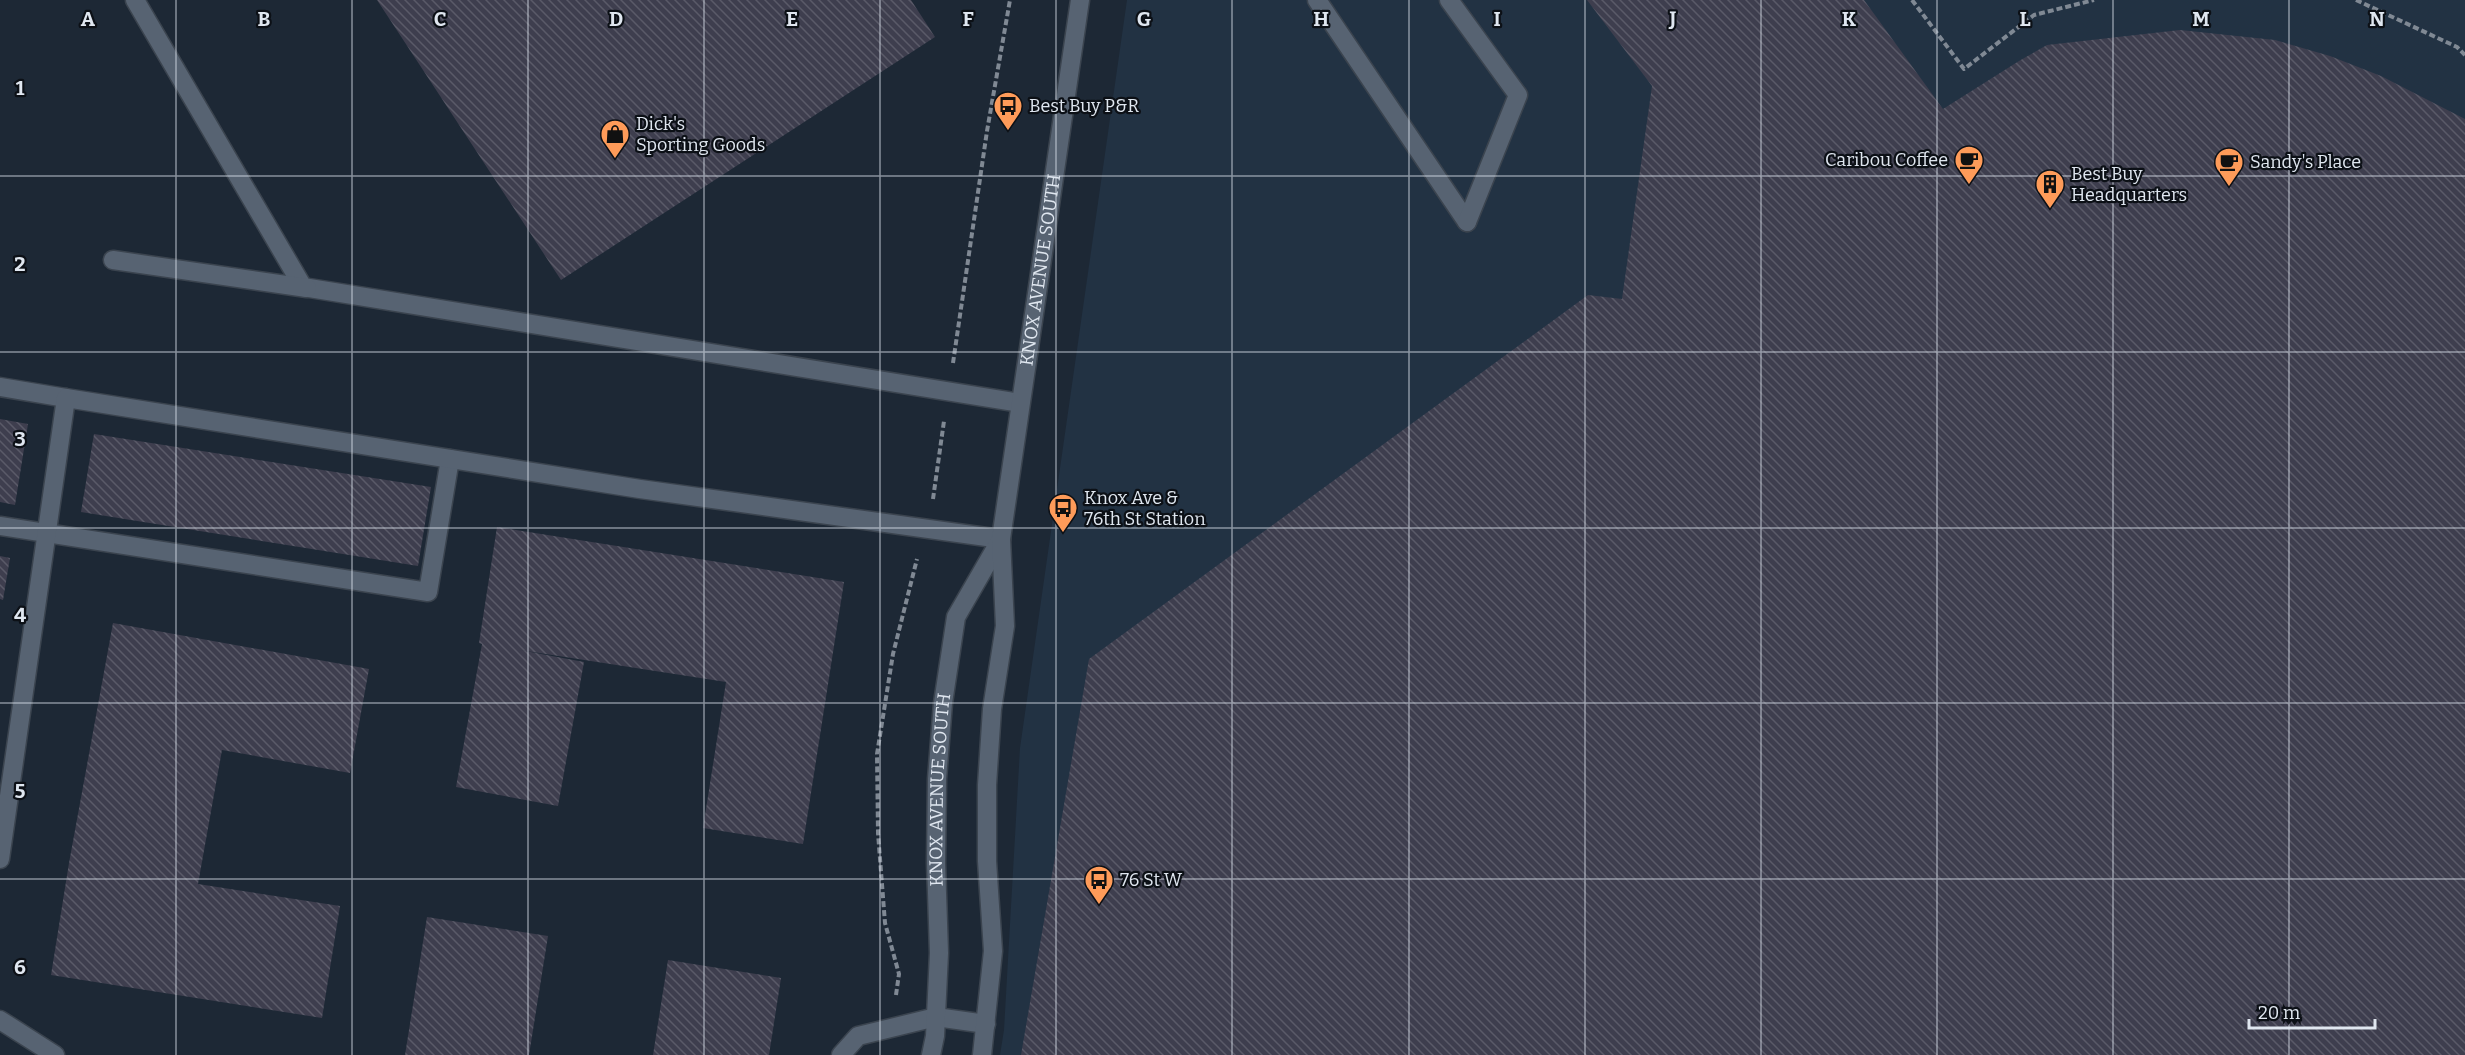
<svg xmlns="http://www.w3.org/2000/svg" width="2465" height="1055" font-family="Bitter,serif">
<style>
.built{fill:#223243}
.building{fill:url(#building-back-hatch)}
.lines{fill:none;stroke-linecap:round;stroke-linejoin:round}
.minor-casing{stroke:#3b444f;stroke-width:21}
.path{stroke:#808994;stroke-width:4;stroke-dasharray:6 3;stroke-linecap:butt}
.minor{stroke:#576372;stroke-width:18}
.grid{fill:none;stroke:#e0e7f0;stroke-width:1.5;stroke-opacity:0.55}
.labels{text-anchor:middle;stroke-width:4.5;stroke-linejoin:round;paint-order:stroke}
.poi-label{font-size:18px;fill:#e0e7f0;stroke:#0c1016;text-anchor:start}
.street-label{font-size:18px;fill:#e0e7f0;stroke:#0c1016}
.grid-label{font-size:20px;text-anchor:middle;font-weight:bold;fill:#e0e7f0;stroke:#0c1016;stroke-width:4.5;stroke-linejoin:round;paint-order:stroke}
</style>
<defs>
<pattern id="building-back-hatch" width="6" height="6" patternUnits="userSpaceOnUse" patternTransform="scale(1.5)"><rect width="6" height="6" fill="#3e3e4e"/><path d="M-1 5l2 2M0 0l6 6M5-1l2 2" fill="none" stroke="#5a5a68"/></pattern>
</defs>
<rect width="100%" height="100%" fill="#1d2835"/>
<path class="built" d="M1127,0h1338v1055h-1465l4,-25 16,-282z"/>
<path class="building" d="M377,0h534l24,37 -374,243z
M1587,0h277l79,109 76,-48 28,-16 133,-15 95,10 55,16 51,20 84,43v936h-1444l68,-396 499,-364 34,4 30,-213z
M0,419l28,5 -13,81 -15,-3z
M94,434l337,53 -13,79 -337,-54z
M497,527l347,55 -41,262 -100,-16 23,-146 -206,-32 64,12 -26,144 -102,-19 26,-143 -3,-1z
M0,556l10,2 -7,42 -3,-1z
M113,623l256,46 -19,104 -128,-23 -24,134 142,22 -18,112 -271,-43 18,-112z
M427,917l121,19 -19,119h-124z
M668,960l113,18 -12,77h-116z"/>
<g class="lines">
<g class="minor-casing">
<g id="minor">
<path d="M135,0l168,287 717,116"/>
<path d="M1317,0l150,222"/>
<path d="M1449,0l69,95 -51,127"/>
<path d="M113,260l194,28"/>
<path d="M0,387l66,11"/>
<path d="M0,526l428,66 22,-133"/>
<path d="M0,859l66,-461 574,91 361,50"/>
<path d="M0,1020l55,35"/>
<path d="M841,1055l17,-19 78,-19 50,7"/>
<path id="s1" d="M931,1055l4,-19 4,-83 -3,-90 1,-84 6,-76 13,-86 45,-78"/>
<path id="s2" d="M982,1055l11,-104 -6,-90v-76l5,-76 13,-83 -4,-87 79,-539"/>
</g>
</g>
<path class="path" d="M1912,0l52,69 70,-54 60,-15
M2356,0l101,47 8,8
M953,363l34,-232 23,-131
M933,499l11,-78
M896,995l3,-21 -14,-51 -7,-90 -1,-79 16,-100 24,-95"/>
<use href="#minor" class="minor"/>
</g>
<path class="grid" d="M176,0v1055M352,0v1055M528,0v1055M704,0v1055M880,0v1055M1056,0v1055M1232,0v1055M1409,0v1055M1585,0v1055M1761,0v1055M1937,0v1055M2113,0v1055M2289,0v1055M0,176h2465M0,352h2465M0,528h2465M0,703h2465M0,879h2465"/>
<defs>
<g id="bus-pin" transform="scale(1.5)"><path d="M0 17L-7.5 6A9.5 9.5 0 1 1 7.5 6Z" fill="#fe9b59" stroke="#0c1016"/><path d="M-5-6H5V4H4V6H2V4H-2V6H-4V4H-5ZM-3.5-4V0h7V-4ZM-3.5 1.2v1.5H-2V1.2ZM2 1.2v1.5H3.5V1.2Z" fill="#111"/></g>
<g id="shop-pin" transform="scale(1.5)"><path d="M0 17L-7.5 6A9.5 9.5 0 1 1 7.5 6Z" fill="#fe9b59" stroke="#0c1016"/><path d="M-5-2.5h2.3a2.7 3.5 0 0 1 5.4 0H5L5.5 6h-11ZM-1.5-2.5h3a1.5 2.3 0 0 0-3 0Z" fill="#111"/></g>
<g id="cafe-pin" transform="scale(1.5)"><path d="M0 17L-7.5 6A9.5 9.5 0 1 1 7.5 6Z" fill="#fe9b59" stroke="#0c1016"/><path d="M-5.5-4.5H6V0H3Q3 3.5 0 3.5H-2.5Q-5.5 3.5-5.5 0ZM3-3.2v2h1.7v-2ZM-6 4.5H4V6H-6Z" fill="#111"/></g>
<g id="building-pin" transform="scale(1.5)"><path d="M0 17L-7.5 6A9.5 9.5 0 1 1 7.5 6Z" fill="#fe9b59" stroke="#0c1016"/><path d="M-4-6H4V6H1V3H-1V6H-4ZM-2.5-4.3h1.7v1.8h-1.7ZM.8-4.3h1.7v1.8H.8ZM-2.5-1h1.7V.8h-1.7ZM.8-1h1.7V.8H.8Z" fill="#111"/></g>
</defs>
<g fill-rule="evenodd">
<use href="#bus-pin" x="1008" y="106"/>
<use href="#shop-pin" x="615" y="134"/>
<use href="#cafe-pin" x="1969" y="160"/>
<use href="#cafe-pin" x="2229" y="162"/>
<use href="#building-pin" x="2050" y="184"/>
<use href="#bus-pin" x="1063" y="508"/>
<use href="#bus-pin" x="1099" y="880"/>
</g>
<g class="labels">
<g class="poi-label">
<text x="1029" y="112">Best Buy P&amp;R</text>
<text x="636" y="130">Dick's<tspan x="636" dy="21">Sporting Goods</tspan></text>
<text x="1948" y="166" text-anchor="end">Caribou Coffee</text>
<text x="2250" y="168">Sandy's Place</text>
<text x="2071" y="180">Best Buy<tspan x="2071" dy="21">Headquarters</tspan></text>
<text x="1084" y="504">Knox Ave &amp;<tspan x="1084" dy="21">76th St Station</tspan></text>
<text x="1120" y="886">76 St W</text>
</g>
<g class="street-label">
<text dy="6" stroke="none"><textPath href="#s2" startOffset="790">KNOX AVENUE SOUTH</textPath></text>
<text dy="6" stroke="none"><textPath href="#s1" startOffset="266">KNOX AVENUE SOUTH</textPath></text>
</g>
</g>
<g class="grid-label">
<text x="88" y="26">A</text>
<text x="264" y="26">B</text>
<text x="440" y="26">C</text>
<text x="616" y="26">D</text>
<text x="792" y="26">E</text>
<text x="968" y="26">F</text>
<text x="1144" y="26">G</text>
<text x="1321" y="26">H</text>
<text x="1497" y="26">I</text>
<text x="1673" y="26">J</text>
<text x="1849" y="26">K</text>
<text x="2025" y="26">L</text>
<text x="2201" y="26">M</text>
<text x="2377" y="26">N</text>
<text x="20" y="95">1</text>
<text x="20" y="271">2</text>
<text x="20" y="446">3</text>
<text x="20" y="622">4</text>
<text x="20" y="798">5</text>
<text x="20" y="974">6</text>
</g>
<path d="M2249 1019v9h126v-9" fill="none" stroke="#e0e7f0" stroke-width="3"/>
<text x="2258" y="1019" font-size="18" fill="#e0e7f0" stroke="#0c1016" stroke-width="4.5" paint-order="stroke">20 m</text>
</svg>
